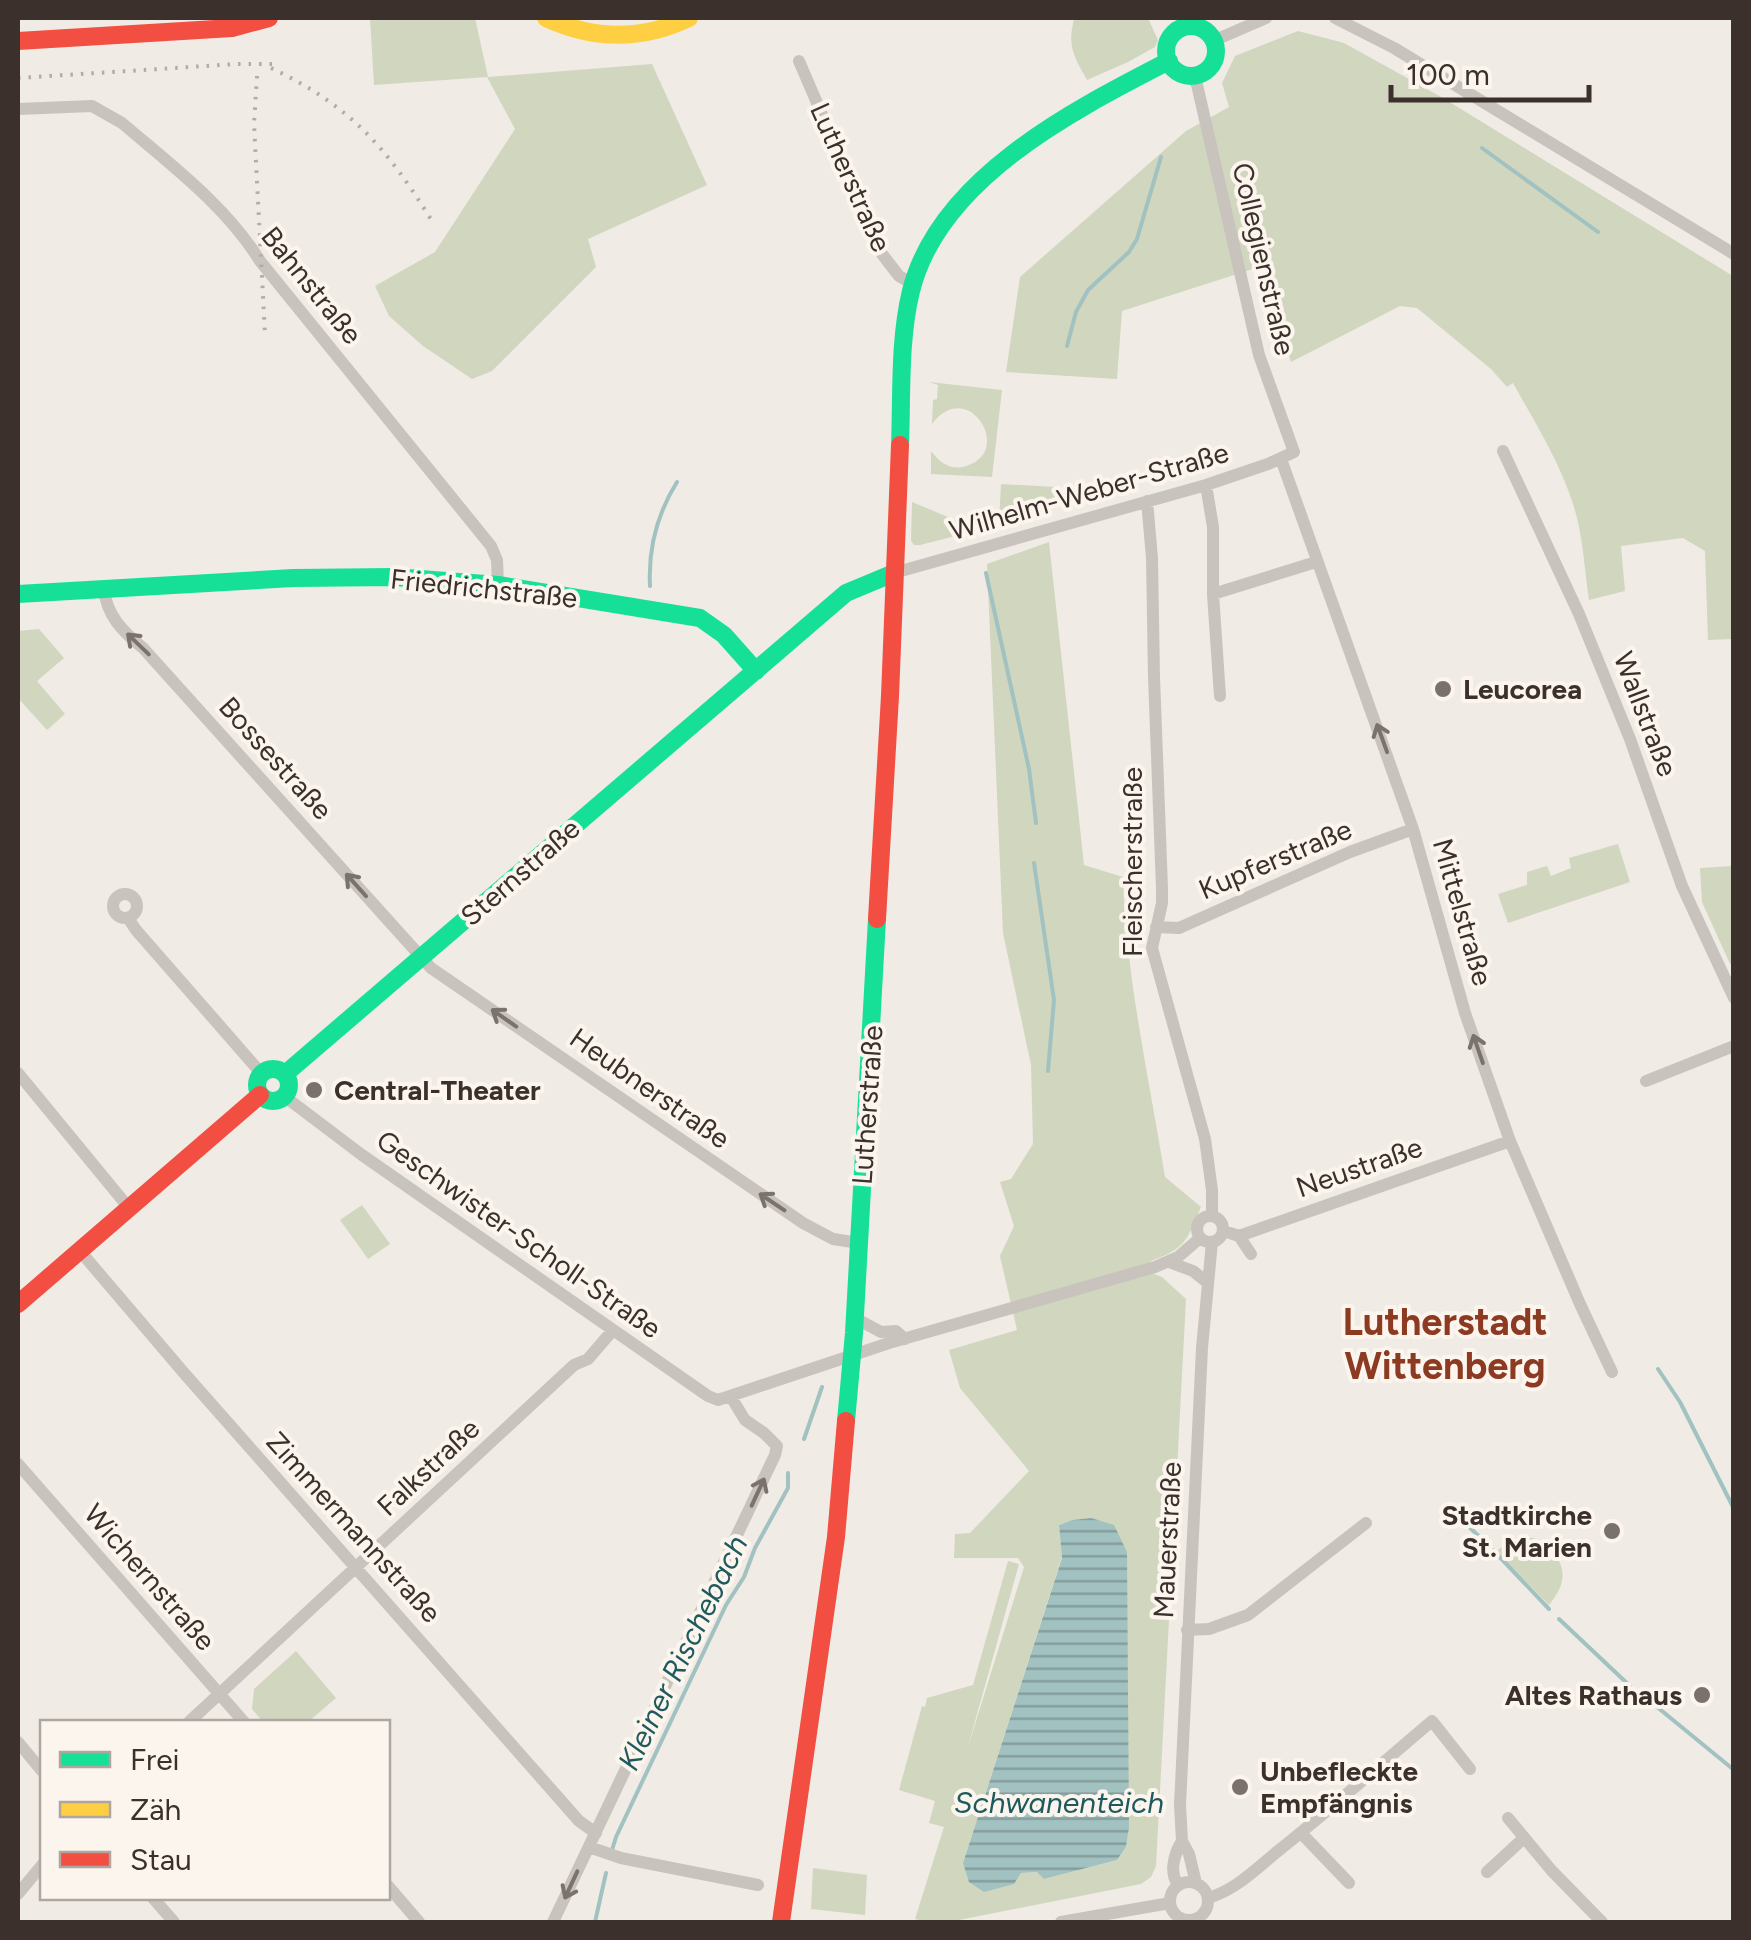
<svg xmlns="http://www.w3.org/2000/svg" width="1751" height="1940" font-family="Figtree,sans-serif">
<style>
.green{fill:#d1d6bf;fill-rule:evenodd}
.water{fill:url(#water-rules)}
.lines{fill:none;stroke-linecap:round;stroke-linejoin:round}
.stream{stroke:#a1c2c1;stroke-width:4}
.street{stroke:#c9c3be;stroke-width:12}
.fast{stroke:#16e098;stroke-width:18}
.slow{stroke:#ffcf43;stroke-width:18}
.jam{stroke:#f24e42;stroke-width:18}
.rail{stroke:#b1aca8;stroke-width:4;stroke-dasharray:2.5 8;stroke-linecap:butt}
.oneway{stroke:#7b726d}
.poi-dot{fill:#7a716c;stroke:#fbf5ee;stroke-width:4}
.labels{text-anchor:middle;stroke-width:8;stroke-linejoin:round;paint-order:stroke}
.street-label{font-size:28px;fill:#3b302b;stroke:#fbf5ee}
.poi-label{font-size:28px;font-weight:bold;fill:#3b302b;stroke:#fbf5ee;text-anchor:start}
.water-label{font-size:30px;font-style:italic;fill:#1f5a5e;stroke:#fbf5ee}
.district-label{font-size:38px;font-weight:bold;fill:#8c3b22;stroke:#fbf5ee}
</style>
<defs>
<pattern id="water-rules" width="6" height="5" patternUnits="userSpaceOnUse" patternTransform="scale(2.5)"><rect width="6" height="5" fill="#a1c2c1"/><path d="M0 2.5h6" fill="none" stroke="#849e9d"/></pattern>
</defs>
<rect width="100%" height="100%" fill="#f0ebe5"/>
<path class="green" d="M370,18h105l13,59 164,-13 55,121 -119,54 8,28 -104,104 -20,8 -49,-33 -34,-30 -14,-30 60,-34 80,-123 -28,-52 -113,8z
M1079,18h69l10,22 -3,7 -27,15 -41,18c-13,-24 -20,-33 -13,-61z
M1298,31l46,12 99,55 290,178v363l-25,1 -3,-89 -22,-13 -62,8 4,45 -36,9c-5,-33 -6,-68 -17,-99 -14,-42 -38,-80 -59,-118l-6,4 -16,-18 -74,-61 -17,-2 -109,56 -29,-96 -140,45 -5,68 -111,-7 14,-95 166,-146 43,-24 -7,-24 13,-27z
M929,382l73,8 -10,87 -61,-3v-23c9,12 20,20 35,15 49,-14 2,-90 -34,-42l1,-24 4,-1 1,-14z
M1001,484l55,3 5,17 -62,19z
M912,502l67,28 -59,15h-6l-3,-4z
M1049,542l35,323 39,12c3,101 26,200 42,300l36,30c-14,32 -14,41 -50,54l3,13 8,3 24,22 -30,567 -5,11 -10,7 -192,38h-21l-13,-3 29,-92 -15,-4 6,-22 -36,-11 23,-84 3,1 2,-9 46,-13 35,-124 11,3 -52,186 57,-183 -6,-9h-64l1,-24 15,-1 59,-62 -69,-83 -11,-38 68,-20 -17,-74 14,-30 -14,-44 11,-3 22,-35 -2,-79 -28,-132 -16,-369zM1091,1518l36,250 2,60 -3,19 -9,13 -73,19 -6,-7 -17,1 -58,-10 99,-306 -3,-32 13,-5z
M39,629l25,29 -27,23 28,33 -18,16 -29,-32v-67z
M1618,844l12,38 -122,41 -10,-29 29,-9v-13l20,-6 4,10 20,-8 -2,-10z
M1733,866l1,96 -4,2 -28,-62 -2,-34z
M362,1205l28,39 -22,15 -28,-39z
M1523,1536l18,4 8,6 -7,6 5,7 8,-5c13,19 8,34 -6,51l-53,-54 20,-13z
M296,1651l40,47 -28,24h-45l-11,-13 2,-20z
M813,1868l54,7 -2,40 -54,-6z"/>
<path class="water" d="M1091,1518l23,7 13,27 2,276 -3,19 -9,13 -73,19 -7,-7 -16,1 -7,11 -30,8 -15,-10 -6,-19 99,-305 -3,-33 13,-5z"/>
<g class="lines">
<path class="stream" d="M1482,148l116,84
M1067,346l9,-34 12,-22 41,-38 8,-13 24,-82
M986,573l43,196 7,54
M650,586c-2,-38 7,-72 27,-104
M1034,863l20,137 -6,71
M1658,1369l22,33 54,107
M804,1439l18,-52
M1467,1525l17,16
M1493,1550l56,59
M1559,1619l71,67
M1640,1693l94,77
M612,1850l4,-13 110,-232 18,-28 11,-29 33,-60v-15
M595,1922l11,-49"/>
<path class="street" d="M1335,18l59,30 340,206
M1213,41l53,-23
M799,61l83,193 17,22 14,8
M18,109l74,-3 30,17c49,42 104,83 138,138l231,285 6,14 1,25
M1503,451l76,163 51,125 52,147 52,112
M1281,459l132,370 52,184 45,128 70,163 32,68
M1206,485l7,42v67l7,102
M1147,501l5,57 2,119 8,211v15l-10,45 53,191 7,51v26
M894,573l312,-88 62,-21 26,-12 -35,-97 -64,-279
M104,588c2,27 19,44 39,60l288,320 372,255 30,16 26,4
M1213,594l103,-32
M113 906a12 12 0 1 1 24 0a12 12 0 1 1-24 0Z
M128,918l8,12 125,143
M1156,927l23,1 171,-76 63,-23
M18,1073l111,135
M1646,1081l88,-35
M284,1096l78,59 346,241 10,4 171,-57 266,-76 23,-10 22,-19
M1197 1229a13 13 0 1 1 26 0a13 13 0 1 1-26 0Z
M1224,1231l15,5 271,-95
M1239,1236l12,18
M80,1251l104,122 395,448 17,12
M1169,1262l24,9 15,12
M855,1318l26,14 15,-1 9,8
M18,1464l226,258
M1187,1630l22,-1 39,-14 118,-92
M189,1722l385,-357 14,-6 25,-29
M18,1742l24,29
M1508,1818l44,53 50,51
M1301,1833l48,50
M589,1847l32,11 137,27
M1487,1872l37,-34
M1170 1901a19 19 0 1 1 38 0a19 19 0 1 1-38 0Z
M1196,1883l-7,-29 -7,-13 -2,-36 22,-457 10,-106
M1178,1885c-9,-13 -4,-31 4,-44
M388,1886l31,36
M18,1894l24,-29
M153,1898l21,24
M1208,1898c28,-8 49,-30 70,-47 53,-42 103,-87 154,-130l38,48
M553,1922l222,-467 2,-9 -13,-13 -19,-13 -14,-23
M1061,1922l109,-19"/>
<path class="fast" d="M1166 51a25 25 0 1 1 50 0a25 25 0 1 1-50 0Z
M900,445c2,-51 -1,-105 11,-154 28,-113 163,-181 258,-230
M18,594l275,-16 101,-1 104,8 202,33 24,17 32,36
M257 1085a16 16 0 1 1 32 0a16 16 0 1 1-32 0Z
M285,1074l561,-481 48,-20
M846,1421l8,-88 23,-414"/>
<path class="slow" d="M546,18c48,22 95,23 143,0"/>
<path class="jam" d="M18,41l214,-13 37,-10
M877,919l13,-223 10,-251
M18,1304l242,-209
M781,1922l55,-385 10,-116"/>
<path class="rail" d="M271,68c80,38 115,79 161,153
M257,76l-3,48 11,211
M18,78l219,-14h35"/>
</g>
<defs><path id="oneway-shaft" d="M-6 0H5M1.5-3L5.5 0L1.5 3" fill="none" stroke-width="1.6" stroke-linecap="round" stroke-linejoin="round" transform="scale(2.5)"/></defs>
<g class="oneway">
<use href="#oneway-shaft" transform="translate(138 644) rotate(-136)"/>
<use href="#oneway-shaft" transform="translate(1382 738) rotate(-110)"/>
<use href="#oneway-shaft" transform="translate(356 885) rotate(-132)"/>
<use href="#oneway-shaft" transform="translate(504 1018) rotate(-145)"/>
<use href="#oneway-shaft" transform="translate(1478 1049) rotate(-109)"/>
<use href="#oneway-shaft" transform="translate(772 1202) rotate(-146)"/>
<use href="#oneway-shaft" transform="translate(758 1492) rotate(-65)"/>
<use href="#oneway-shaft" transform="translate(571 1885) rotate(115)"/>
</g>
<g class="poi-dot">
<circle cx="1443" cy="689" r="10"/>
<circle cx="314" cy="1090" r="10"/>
<circle cx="1612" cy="1531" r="10"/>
<circle cx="1702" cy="1695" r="10"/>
<circle cx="1240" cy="1787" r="10"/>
</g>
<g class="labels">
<g class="street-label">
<text transform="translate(851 177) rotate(66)" y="10">Lutherstraße</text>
<text transform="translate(1264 259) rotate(77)" y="10">Collegienstraße</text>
<text transform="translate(312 285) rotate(51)" y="10">Bahnstraße</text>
<text transform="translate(1089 491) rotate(-16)" y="10">Wilhelm-Weber-Straße</text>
<text transform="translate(484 588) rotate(6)" y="10">Friedrichstraße</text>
<text transform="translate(1646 714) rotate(69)" y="10">Wallstraße</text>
<text transform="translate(276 758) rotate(48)" y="10">Bossestraße</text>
<text transform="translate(1275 859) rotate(-23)" y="10">Kupferstraße</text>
<text transform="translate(1132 862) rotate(-90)" y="10">Fleischerstraße</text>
<text transform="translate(520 872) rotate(-41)" y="10">Sternstraße</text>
<text transform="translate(1463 912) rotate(74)" y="10">Mittelstraße</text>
<text transform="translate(650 1088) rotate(35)" y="10">Heubnerstraße</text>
<text transform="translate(867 1105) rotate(-86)" y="10">Lutherstraße</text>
<text transform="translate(1359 1167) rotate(-19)" y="10">Neustraße</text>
<text transform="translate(519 1234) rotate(35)" y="10">Geschwister-Scholl-Straße</text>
<text transform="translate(428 1467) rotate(-43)" y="10">Falkstraße</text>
<text transform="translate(354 1527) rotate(48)" y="10">Zimmermannstraße</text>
<text transform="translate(1167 1540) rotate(-87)" y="10">Mauerstraße</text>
<text transform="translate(150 1577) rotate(49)" y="10">Wichernstraße</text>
</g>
<g class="poi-label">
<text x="1463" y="699">Leucorea</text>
<text x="334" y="1100">Central-Theater</text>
<text x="1592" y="1525" text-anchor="end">Stadtkirche<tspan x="1592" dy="32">St. Marien</tspan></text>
<text x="1682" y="1705" text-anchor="end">Altes Rathaus</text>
<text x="1260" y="1781">Unbefleckte<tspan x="1260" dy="32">Empfängnis</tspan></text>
</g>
<g class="water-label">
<text transform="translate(683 1653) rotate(-64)" y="10">Kleiner Rischebach</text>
<text x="1059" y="1813">Schwanenteich</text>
</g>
<g class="district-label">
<text x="1445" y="1335">Lutherstadt<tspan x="1445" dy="44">Wittenberg</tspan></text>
</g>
</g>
<rect width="1751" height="1940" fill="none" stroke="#3b302b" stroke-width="40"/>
<rect x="40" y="1720" width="350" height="180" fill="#fbf5ee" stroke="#aea6a0" stroke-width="2.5"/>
<rect x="60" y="1752" width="50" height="15" fill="#16e098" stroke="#aea6a0" stroke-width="2.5"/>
<text x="130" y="1770" font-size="30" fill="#3b302b">Frei</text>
<rect x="60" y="1802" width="50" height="15" fill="#ffcf43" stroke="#aea6a0" stroke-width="2.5"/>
<text x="130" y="1820" font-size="30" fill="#3b302b">Zäh</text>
<rect x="60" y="1852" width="50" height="15" fill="#f24e42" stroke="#aea6a0" stroke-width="2.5"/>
<text x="130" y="1870" font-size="30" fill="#3b302b">Stau</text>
<path d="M1391 85v15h198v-15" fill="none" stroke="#3b302b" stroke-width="5"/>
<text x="1406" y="85" font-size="30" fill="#3b302b" stroke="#fbf5ee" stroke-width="8" paint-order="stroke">100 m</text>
</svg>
